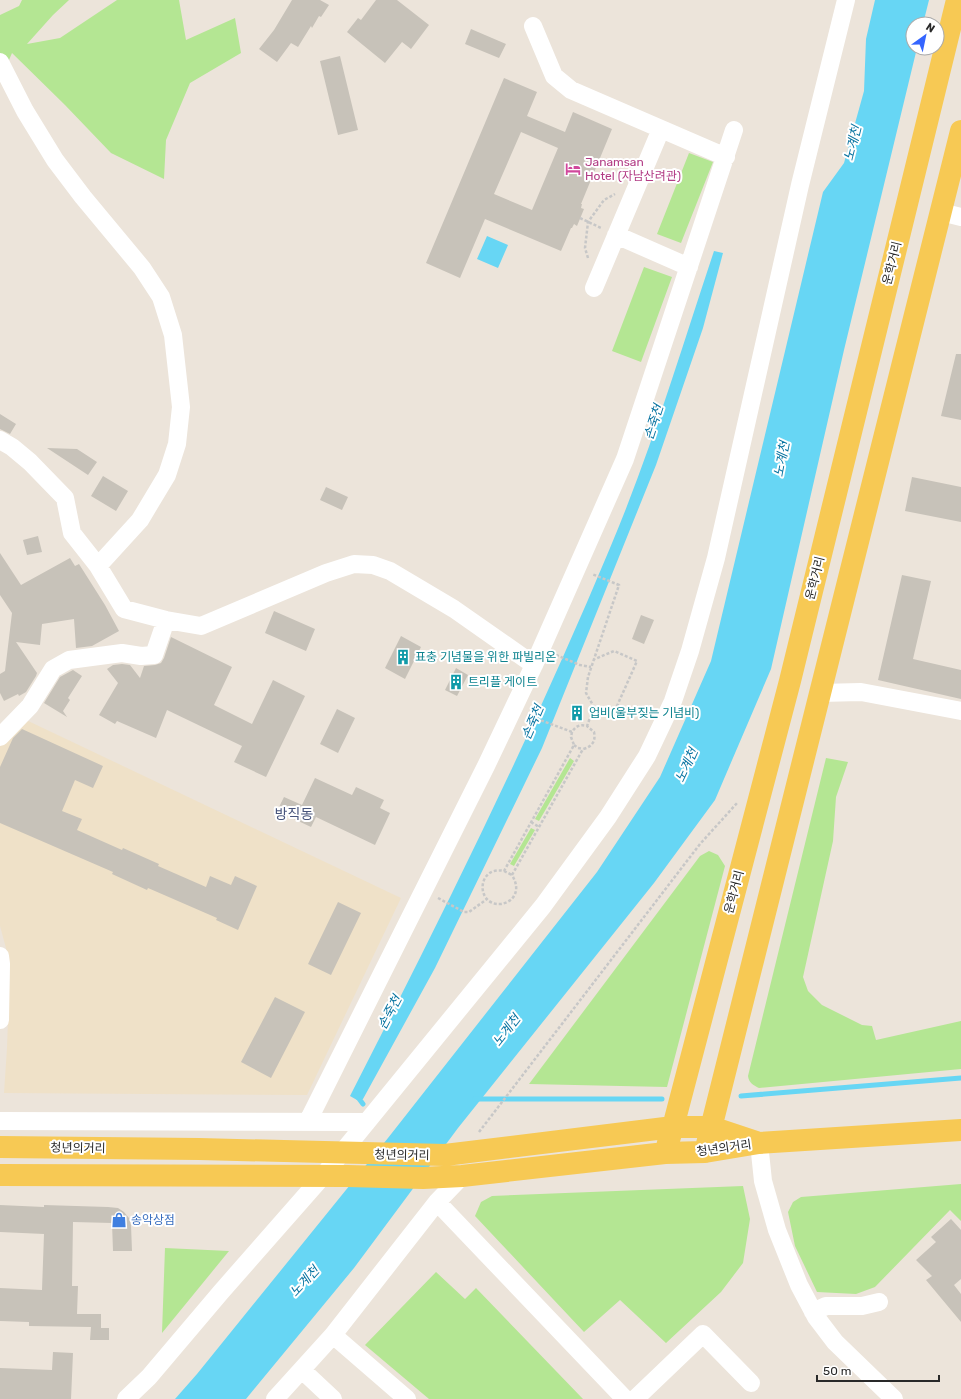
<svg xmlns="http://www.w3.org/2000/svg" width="961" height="1399" font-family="Rubik,'Noto Sans KR',sans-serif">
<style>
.education{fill:#efe1c8}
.green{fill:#b4e693}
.water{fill:#67d6f4}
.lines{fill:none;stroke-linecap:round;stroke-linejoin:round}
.stream{stroke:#67d6f4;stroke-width:5}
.building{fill:#c7c2b9;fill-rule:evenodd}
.path{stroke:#c7c7c7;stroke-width:2.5;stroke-dasharray:3 2;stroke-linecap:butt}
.minor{stroke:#fff;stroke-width:18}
.major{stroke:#f7c954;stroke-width:22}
.labels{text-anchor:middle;stroke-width:4;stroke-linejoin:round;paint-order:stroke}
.hotel-label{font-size:12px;fill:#b23c85;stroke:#fff;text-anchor:start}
.street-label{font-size:12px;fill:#292929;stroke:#fff}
.culture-label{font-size:12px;fill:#0d838f;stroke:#fff;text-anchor:start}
.shop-label{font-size:12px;fill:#366cbe;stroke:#fff;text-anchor:start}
.water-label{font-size:13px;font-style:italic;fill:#0773a0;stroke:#fff}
.quarter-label{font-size:14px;fill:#47547c;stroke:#fff}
</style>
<rect width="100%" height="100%" fill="#ece4da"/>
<path class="education" d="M24,719l377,179 -94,197 -303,-2 3,-45 3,-85 -10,-37v-181z"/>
<path class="green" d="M22,0h47l-16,15 -26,29 33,-6 57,-38h62l7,40 49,-22 6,35 -51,30 -24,57 -2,39 -53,-26 -46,-48 -53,-52 -12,28v-66l19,-9z
M689,153l24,9 -32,81 -24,-9z
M644,267l28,10 -31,85 -29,-11z
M570,758l4,3 -35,60 -4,-2z
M826,758l22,4 -12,35 -3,44 -30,136 5,14 14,14 40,20 10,1 4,14 85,-19v48l-202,19c-6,-3 -10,-5 -11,-12z
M531,828l4,2 -21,36 -4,-2z
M709,851l9,4 7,11 -58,221 -138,-3 171,-228z
M961,1184v37l-11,-11 -75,77 -19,7 -39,-2 -22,-46 -7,-34 5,-10 8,-5z
M743,1186l7,33 -7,44 -22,29 -55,51 -46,-43 -36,32 -109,-116 6,-14 11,-6z
M165,1248l64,3 -67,82z
M436,1272l29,27 11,-11 107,111h-154l-64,-54z"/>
<path class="water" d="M875,0h54l-6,24h-10v24h4l-73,302 -73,319 -56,131 -61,83 -196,245 -104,140 -108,131h-71l22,-25 191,-236 209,-266 63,-95 51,-116 112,-469 21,-29 20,-72 2,-52z
M487,236l21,9 -10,23 -21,-9z
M714,251l9,2 -20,75 -47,137 -114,283 -107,220 -72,131 -6,1 -7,-4c92,-180 182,-361 260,-548 41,-97 71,-198 104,-297z"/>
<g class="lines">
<path class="stream" d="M358,1094l-1,2 6,8
M741,1096l220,-18
M475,1099h187"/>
</g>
<path class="building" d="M292,0h28l9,5 -8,12 -2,-1 -7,12 -1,-2 -13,21 -7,-4 -14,19 -18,-13 15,-19z
M376,0h21l32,25 -18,24 -9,-7 -17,21 -38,-31 11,-14 3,2z
M471,29l35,15 -7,14 -34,-14z
M340,56l18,74 -20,5 -18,-74z
M504,78l33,14 -10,24 38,16 8,-20 39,17 -31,75h1l-1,4 3,1 -7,17 -3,-2 -2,4h-1l-10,23 -76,-32 -25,59 -34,-15zM521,132l37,16 -26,62 -38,-16z
M956,354h5v66l-20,-4z
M0,414l16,10 -6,10 -10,-5z
M47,448l30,1 20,13 -9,13z
M103,476l25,15 -12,20 -25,-15z
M912,477l49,10v35l-56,-11z
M326,487l22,10 -6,13 -22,-10z
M38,536l4,16 -15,3 -4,-15z
M0,553l21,32 49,-27 5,8 4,-2 26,41 14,26 -27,15 -16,2 -2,-29 -32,5 -2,21 -24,-3 21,31 -1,3 -10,16 -7,4 -1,-2 -14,7 -4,-8v-19l5,-3 7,-58 -12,-18z
M902,575l29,6 -18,78 48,11v29l-83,-19z
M274,611l41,18 -9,22 -41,-18z
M641,615l13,5 -10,24 -12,-5z
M401,636l20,11 -16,32 -20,-11z
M171,637l61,30 -18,38 38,19 21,-44 32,16 -39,81 -32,-15 8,-16 -75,-36 -11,28 -39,-17 -2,3 -16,-9 19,-32 -11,-14 6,-4 9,-1 8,1 10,13 4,-12 11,-1 6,-2 3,-5z
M456,668l12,7 -11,21 -12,-6z
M73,670l9,6 -14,22 2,2 -7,11 4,6 -23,-14 16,-26z
M337,709l18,9 -17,35 -18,-9z
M22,729l81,37 -10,22 -18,-8 -13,31 20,8 -5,11 45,20 1,-2 36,16 -1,2 48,21 4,-11 21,9 4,-9 22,10 -19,44 -22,-10 1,-2 -69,-30 -1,2 -35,-16 1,-2 -113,-49v-56l13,-29z
M315,778l37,17 4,-8 28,13 -4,8 10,5 -15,32 -59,-28 -5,10 -34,-16 7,-14 18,8z
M338,902l23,11 -30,62 -23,-11z
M275,997l30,15 -34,66 -30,-16z
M0,1205l44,2v-2l64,2 10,1 6,4 5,6 2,7 1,26h-19l-1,-28 -39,-1 -1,64h6l-1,28h24v14h-5h13v12h-19l1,-13 -62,-1v-4l-29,-1v-33l42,2 2,-56 -44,-2z
M951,1219l10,11v49l-7,6 7,9v28l-35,-42 6,-4 -16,-16 20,-18 -5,-5z
M53,1352l20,1 -2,46h-71v-31l52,2z"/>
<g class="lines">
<path class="path" d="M580,218l21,10
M588,258l-3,-10 3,-26 16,-22 11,-6
M556,655l24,10 11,2
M594,707l19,8 24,-54 -23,-10 -19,8
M527,715l45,17c4,-6 8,-8 15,-6l7,-19 -8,-14 2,-16 31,-92 -27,-11
M572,732l-1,5 3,8 -70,126c-27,-6 -29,35 -3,33 5,-1 10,-3 13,-8 4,-7 2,-14 -2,-21l71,-126c9,-2 13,-8 11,-17l-7,-6
M574,745l4,3 5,1
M531,822l8,5
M504,871l8,4
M438,898l26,14h5l18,-13
M479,1132l221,-288 38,-42"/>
<path class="minor" d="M533,26l21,50 17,14 155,67
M0,62l25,49 30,49 28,37 59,71 19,29 12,38 8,72 -4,37 -10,31 -27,45 -42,46
M941,212l20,5
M616,235l73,32
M594,288l67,-159
M0,440l12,7 18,15 35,36 7,35 26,33 26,43 42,11 35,6 125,-53 28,-9 19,1 17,6 64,38 80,56
M820,693l41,-1 100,19
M0,737l30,-31 23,-37 16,-9 53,-7 19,3 13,-1 12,-35
M0,956l1,8 -1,56
M0,1121l367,1
M308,1121l178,-355 48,-101 91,-206 109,-329
M759,1143l4,38 14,49 22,55 17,32 19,25 59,57
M437,1202l188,197
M813,1312l13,-6h36l17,-4
M333,1335l74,64
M302,1370l31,29
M126,1399l23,-22 72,-85 101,-115 221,-271 65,-89 39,-61 26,-55 17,-50 26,-93 84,-373 46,-185
M275,1399l58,-64 104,-133 25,-26
M635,1399l68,-65 48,49"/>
<path class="major" d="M0,1147l199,2 246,6 228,-28h38l45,15
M705,1152l256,-1021
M665,1153l8,-26 117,-446 167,-681
M0,1175l347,1 76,2 39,-2 203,-23 40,-1 54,-9 202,-13"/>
</g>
<defs>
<g id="hotel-bare" transform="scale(1.2)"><path d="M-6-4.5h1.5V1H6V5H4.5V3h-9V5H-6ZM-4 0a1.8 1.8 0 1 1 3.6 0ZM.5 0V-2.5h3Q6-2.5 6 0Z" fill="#d1479c" stroke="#fff" stroke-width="2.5" paint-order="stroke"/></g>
<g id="building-bare" transform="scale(1.2)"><path d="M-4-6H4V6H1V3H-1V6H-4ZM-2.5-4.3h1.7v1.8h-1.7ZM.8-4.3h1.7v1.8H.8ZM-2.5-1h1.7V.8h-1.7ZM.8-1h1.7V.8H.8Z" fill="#0f9aa8" stroke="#fff" stroke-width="2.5" paint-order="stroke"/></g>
<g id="shop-bare" transform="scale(1.2)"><path d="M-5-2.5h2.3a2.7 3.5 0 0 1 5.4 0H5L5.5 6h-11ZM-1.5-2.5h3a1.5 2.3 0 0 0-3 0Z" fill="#3f7fe0" stroke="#fff" stroke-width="2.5" paint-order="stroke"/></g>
</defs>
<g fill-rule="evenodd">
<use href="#hotel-bare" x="573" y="169"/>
<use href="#building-bare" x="403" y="657"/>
<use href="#building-bare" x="456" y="682"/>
<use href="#building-bare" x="577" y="713"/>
<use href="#shop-bare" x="119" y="1220"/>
</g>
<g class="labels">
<g class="hotel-label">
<text x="585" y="166">Janamsan<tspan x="585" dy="14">Hotel (자남산려관)</tspan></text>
</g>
<g class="street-label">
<text transform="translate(892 263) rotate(-76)" y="4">운학거리</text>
<text transform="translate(815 578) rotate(-76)" y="4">운학거리</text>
<text transform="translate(734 892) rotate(-75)" y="4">운학거리</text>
<text transform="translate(78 1148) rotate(1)" y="4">청년의거리</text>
<text transform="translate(724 1148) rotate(-8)" y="4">청년의거리</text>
<text transform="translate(402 1155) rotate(1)" y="4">청년의거리</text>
</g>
<g class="culture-label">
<text x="415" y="661">표충 기념물을 위한 파빌리온</text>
<text x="468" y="686">트리플 게이트</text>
<text x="589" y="717">업비(울부짖는 기념비)</text>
</g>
<g class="shop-label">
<text x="131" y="1224">송악상점</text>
</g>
<g class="water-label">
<text transform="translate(852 143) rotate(-76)" y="5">노계천</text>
<text transform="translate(653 422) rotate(-72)" y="5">손죽천</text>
<text transform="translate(781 459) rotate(-79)" y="5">노계천</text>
<text transform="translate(532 722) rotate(-67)" y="5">손죽천</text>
<text transform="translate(686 765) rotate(-65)" y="5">노계천</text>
<text transform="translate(389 1012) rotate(-62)" y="5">손죽천</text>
<text transform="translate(506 1030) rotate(-52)" y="5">노계천</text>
<text transform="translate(304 1281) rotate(-47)" y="5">노계천</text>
</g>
<g class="quarter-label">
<text x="294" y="819">방직동</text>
</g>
</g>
<g transform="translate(925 36) rotate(33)"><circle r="19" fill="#ffffff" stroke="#a9a9a9"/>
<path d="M0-3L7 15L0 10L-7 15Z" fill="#3465ff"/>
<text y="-6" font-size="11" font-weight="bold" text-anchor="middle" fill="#292929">N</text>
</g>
<path d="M817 1375v6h122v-6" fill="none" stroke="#292929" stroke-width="2"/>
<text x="823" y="1375" font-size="12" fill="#292929" stroke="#ffffff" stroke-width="3" paint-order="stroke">50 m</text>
</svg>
